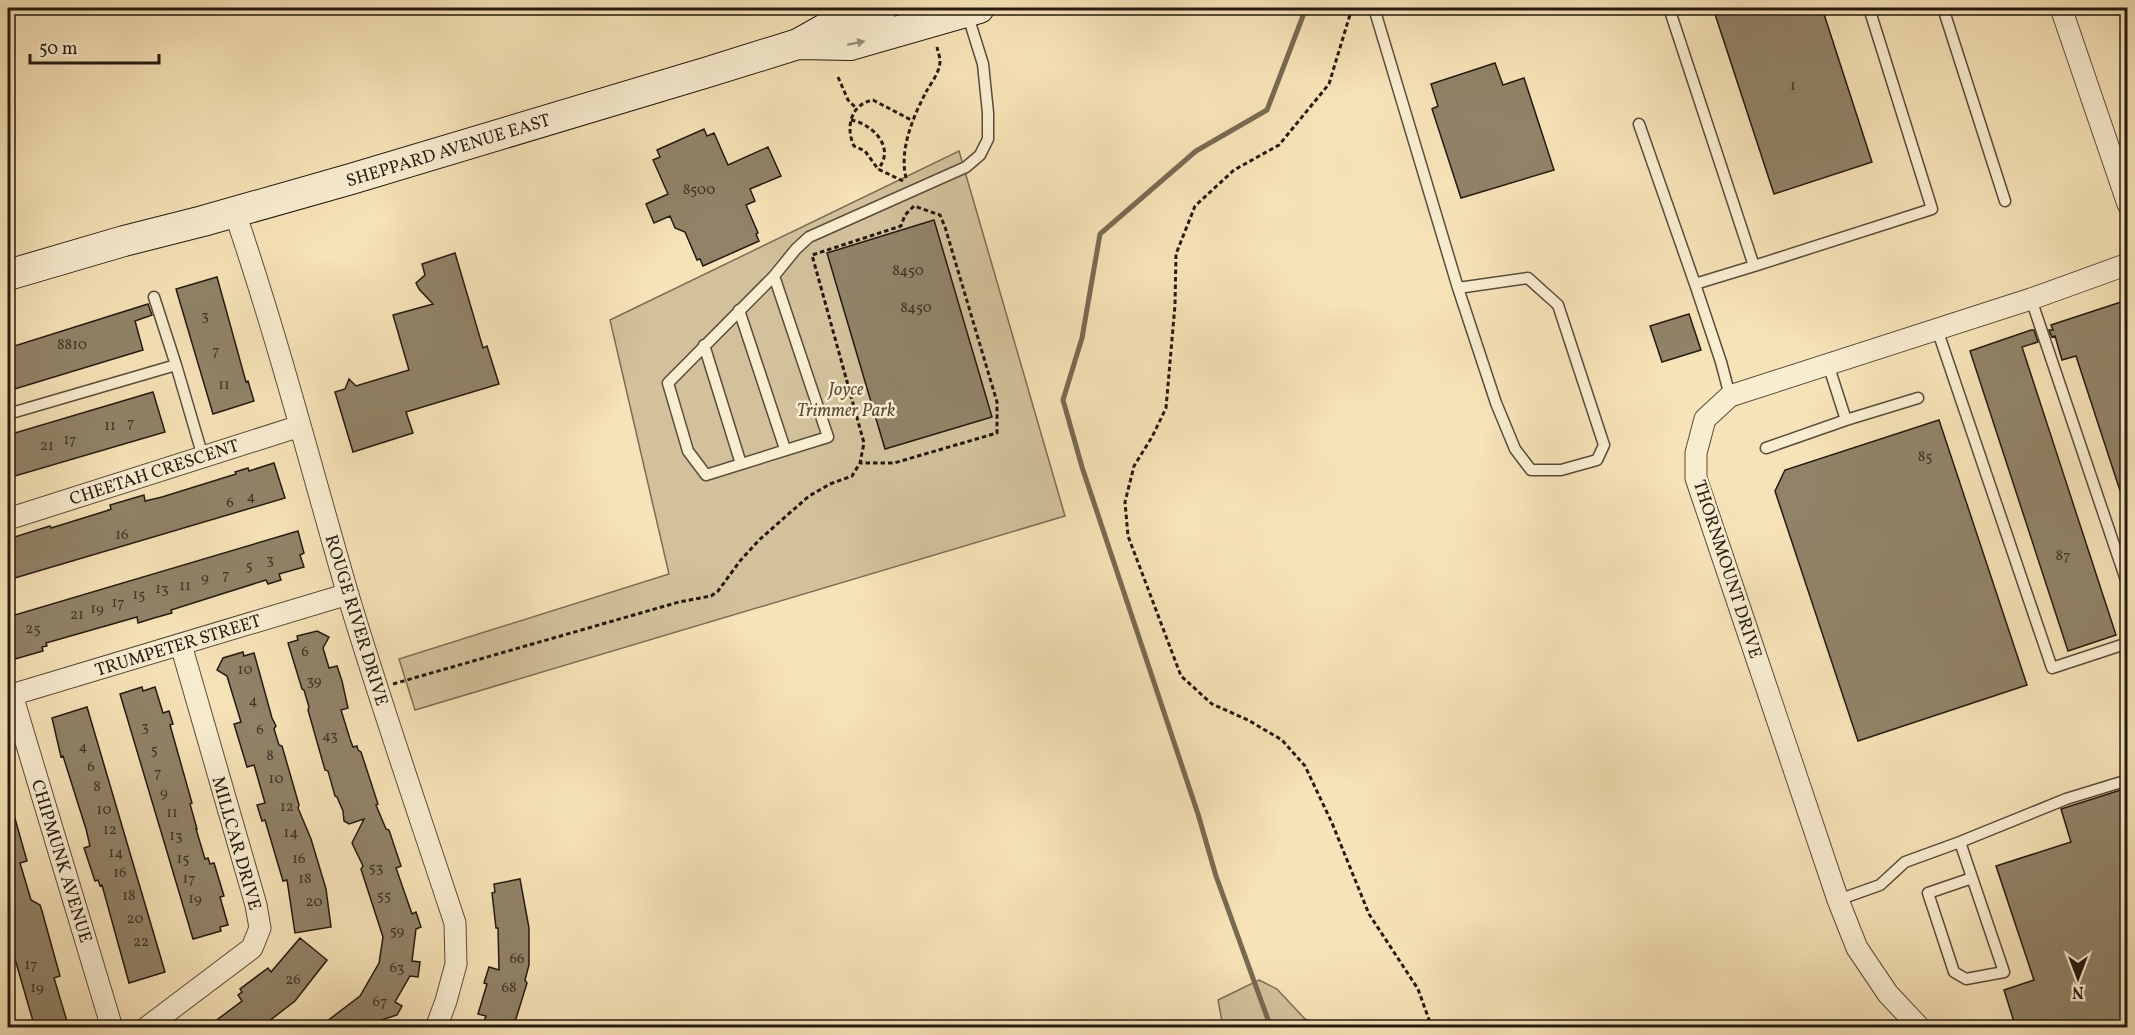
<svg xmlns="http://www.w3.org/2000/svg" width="2135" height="1035" font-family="Vollkorn,serif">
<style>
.green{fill:#d2c19b;stroke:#7b6e56;stroke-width:1.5}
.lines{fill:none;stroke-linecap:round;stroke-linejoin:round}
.stream{stroke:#776a53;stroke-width:5}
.building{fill:#918368;stroke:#241a12;stroke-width:1.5}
.lane-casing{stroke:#584c3b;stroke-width:13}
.street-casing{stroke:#584c3b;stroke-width:23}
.secondary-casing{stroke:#241a12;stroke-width:32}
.path{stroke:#241a12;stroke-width:3;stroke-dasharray:4.5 3;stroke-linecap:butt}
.lane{stroke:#f9edd0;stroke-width:10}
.street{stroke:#f9edd0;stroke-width:21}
.secondary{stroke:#f9edd0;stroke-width:30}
.oneway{fill:#998e7a}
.labels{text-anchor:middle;stroke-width:5;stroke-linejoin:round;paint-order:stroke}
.number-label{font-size:15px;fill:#3f3428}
.street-label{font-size:18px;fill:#241a12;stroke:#f9edd0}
.park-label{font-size:18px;font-style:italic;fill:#584c3b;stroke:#f9edd0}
</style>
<rect width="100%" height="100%" fill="#f6e3b7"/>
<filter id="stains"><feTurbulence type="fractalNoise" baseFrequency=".00333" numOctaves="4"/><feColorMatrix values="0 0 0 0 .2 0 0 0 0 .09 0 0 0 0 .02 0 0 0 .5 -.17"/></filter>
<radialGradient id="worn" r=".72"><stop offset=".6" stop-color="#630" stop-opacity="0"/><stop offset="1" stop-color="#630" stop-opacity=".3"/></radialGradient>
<path class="green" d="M959,151l106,365 -650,194 -16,-51 270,-85 -59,-254z
M1259,980l18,9 28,30 26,8h-108l-5,-27z"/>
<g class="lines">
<path class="stream" d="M1271,1028l-55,-152 -18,-62 -116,-347 -19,-67 19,-62 18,-104 96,-83 71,-41 39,-102"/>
</g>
<path class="building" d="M1713,8h109l50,154 -98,32z
M1495,63l8,22 21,-7 30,92 -93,28 -29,-89 6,-3 -7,-22z
M704,129l3,7 7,-3 14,32 40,-18 13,29 -31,13 5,12 -9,4 12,28 -2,1 3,7 -56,25 -3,-7 -3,1 -12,-28 -10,-4 -5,-12 -16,7 -8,-19 22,-10 -15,-34 7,-3 -3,-7z
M934,220l58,197 -107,32 -58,-196z
M455,253l28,95 4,-2 12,38 -93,28 7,21 -60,19 -18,-60 10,-3 4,-10 7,7 53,-16 -16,-55 40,-11 -14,-15 -3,-6 9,-8 -3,-11z
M217,277l29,105 2,-1 6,20 -41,13 -37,-125z
M2121,302l6,19v184l-2,1 -49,-150 -14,4 -7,-24 -3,1 -3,-7h4l-2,-5z
M148,304l4,11 -17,6 8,29 -135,41v-43z
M1689,314l12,36 -39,12 -12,-36z
M2031,330h3l4,12 -16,5 94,288 -48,16 -98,-300z
M153,392l12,40 -157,46v-43z
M1939,420l88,265 -169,56 -83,-250 10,-21z
M274,463l11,35 -277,82v-41l42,-13 1,2 55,-17 5,-2 -1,-4 34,-10 1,6 17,-4 74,-23 -1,-2 13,-4 1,3z
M298,531l6,22 -4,2 4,12 -25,7 2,6 -13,4 -2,-4 -95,30 1,3 -18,5 -16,5 -1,-6 -91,26 1,3 -5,1 1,4 -35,10v-44z
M317,631l12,6 -6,11 6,20 8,-2 5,15 6,27 -7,2 9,29 3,8 4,-1 1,4 3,2 17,52 -2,1 10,24 3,1 12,36 -5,2 16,46 4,-2 5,15 -5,2 -4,32 8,1 -2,15 -8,-1 -15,26 7,4 -5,9 -25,8 4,5h-58l42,-32 19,-33 4,-26 -22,-68 2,-3 -11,-23 12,-24 -15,5 -5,-3 -1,-10 -6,-14 -2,-1 -7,-25 -3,-1 -17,-60 1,-3 -5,-17 -2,-1 -14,-46 10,-3 -1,-4z
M243,652l1,4 10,-3 18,65 4,8 -2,3 5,16 3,1 17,59 -1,3 13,31 15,50 5,38 -36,6 -8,-53 -4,1 -18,-61 -3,1 -5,-16 8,-2 -11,-38 -7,2 -13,-43 7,-2 -14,-46 -10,-6 6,-12z
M142,687l1,4 12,-4 8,26 6,-2 4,13 -3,1 22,78 -2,1 7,25h-1l9,30 3,-1 2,6 4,-1 10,33 -4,1 8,28 -8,2 1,4 -28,8 -73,-245z
M87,707l78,265 -36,11 -27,-98 -2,1 -2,-6 -3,1 -11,-33 6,-2 -4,-17 -23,-73 -2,1 -9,-39z
M2127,788v240h-111l-12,-38 30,-10 -38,-114 75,-24 -10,-33z
M8,808h4l15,53 -7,2 11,37 9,5 2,6 18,65 -6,2 15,50h-34l-27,-93z
M520,879l9,49v37l-4,15 2,3 -13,42 -16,-5 -1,5 -13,-4 2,-5 -8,-2 9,-30 -3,-1 5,-16 10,3 -1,-42h-2l-4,-35 3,-1 -1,-8z
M300,938l27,22 -32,41 -35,27h-54l36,-27 -4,-6 4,-3 -2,-3 28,-21 3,4z"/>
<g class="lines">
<g class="lane-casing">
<path id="lane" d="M1374,8l84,280 38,115 19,46 16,21h30l36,-10 7,-15 -46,-140 -30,-27 -70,10
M1669,8l85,258 178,-57 -63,-201
M1943,8l62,193
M2125,8l3,6
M1639,124l56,160 59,-18
M774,276l-106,107 20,68 18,24 122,-38 -54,-161 22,-27 13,-12 157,-70 14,-12 8,-16v-26l-5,-49 -16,-51
M1695,284l26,78 9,34
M154,297l22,68 27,92
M2031,299l97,287
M739,310l46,139
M1937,329l115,339 76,-25
M704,345l37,119
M8,414l168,-49
M1846,420l72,-22
M1766,448l80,-28 -18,-56
M2127,677l1,2
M1960,842l106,-43 62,-19
M1838,900l42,-15 25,-23 55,-20 44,130 -38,7 -12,-7 -26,-79 44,-15"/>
</g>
<g class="street-casing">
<path id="street" d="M2061,8l67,196
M235,213c43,126 76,254 113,382 33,110 71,219 107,328l1,41 -10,37 -10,27
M8,519l292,-93
M12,695l100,333
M8,696l340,-102
M146,1028l106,-80 8,-20 -4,-23 -75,-260
M1920,1028l-32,-34 -31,-46 -19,-48 -142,-422v-25l9,-34 25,-23 301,-97 97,-35"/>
</g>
<g class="secondary-casing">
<path id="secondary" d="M798,44l52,1 129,-37
M8,275l116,-34 79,-20 148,-42 357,-107 90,-28 41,-23 43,-13"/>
</g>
<path class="path" d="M1352,8l-23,76 -50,61 -45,25 -39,36 -19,48 -1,51 -9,103 -14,29 -18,29 -9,36 3,34 53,140 31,28 36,16 34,20 23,26 27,57 37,91 49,75 14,39
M838,77l10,23 8,8
M851,120c22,4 45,28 27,49
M906,178c-7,-28 7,-61 20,-86 5,-9 14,-20 14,-31 0,-4 -2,-9 -3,-14
M903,181l-25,-12 -13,-18 -11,-5c-9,-19 -3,-42 19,-46l40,21
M393,684l286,-82 32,-6 7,-5 22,-30 19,-21 50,-44 21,-12 22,-8 8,-13 4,-20 -52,-188 89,-29 4,-11 9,-9 26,9 5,12 52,175v31l-103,30h-34"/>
<use href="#lane" class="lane"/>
<use href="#street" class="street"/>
<use href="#secondary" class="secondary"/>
</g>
<defs><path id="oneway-solid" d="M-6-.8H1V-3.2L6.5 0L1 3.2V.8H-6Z" transform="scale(1.5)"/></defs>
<use class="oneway" href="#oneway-solid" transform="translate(856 43) rotate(-12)"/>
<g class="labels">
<g class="number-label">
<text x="1793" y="90">1</text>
<text x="699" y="194">8500</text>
<text x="908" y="275">8450</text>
<text x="916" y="312">8450</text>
<text x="205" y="320">3</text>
<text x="72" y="349">8810</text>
<text x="216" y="355">7</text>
<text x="224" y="389">11</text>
<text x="131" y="427">7</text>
<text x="110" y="430">11</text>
<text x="70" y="444">17</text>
<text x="47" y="450">21</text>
<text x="1925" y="461">85</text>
<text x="251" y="501">4</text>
<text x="230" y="507">6</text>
<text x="122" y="539">16</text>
<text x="2063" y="560">87</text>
<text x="270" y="564">3</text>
<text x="249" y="570">5</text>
<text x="226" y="579">7</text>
<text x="205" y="582">9</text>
<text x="185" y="590">11</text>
<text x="162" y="593">13</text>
<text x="139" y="599">15</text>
<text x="118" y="607">17</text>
<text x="97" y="613">19</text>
<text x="77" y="619">21</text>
<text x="33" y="633">25</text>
<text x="305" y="656">6</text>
<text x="245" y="674">10</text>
<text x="314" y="685">39</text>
<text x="253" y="705">4</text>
<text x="145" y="731">3</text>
<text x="260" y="734">6</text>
<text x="330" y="740">43</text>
<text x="83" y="751">4</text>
<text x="154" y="754">5</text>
<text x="270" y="760">8</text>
<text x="91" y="771">6</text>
<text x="158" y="777">7</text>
<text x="276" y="783">10</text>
<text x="97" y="791">8</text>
<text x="164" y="797">9</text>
<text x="287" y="811">12</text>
<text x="104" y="814">10</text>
<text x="172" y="817">11</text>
<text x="110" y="834">12</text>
<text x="291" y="837">14</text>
<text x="176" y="840">13</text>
<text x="116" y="857">14</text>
<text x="183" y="863">15</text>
<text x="299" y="863">16</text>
<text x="376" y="872">53</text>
<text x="120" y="877">16</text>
<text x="189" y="883">17</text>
<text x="305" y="883">18</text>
<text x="129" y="900">18</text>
<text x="384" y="900">55</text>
<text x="195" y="903">19</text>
<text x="314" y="906">20</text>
<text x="135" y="923">20</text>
<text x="397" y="935">59</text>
<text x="141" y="946">22</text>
<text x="517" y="963">66</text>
<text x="31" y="969">17</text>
<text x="397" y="972">63</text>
<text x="293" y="984">26</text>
<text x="37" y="992">19</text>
<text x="509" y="992">68</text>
<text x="380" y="1006">67</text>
</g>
<g class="street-label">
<text transform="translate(448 150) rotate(-17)" y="6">SHEPPARD AVENUE EAST</text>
<text transform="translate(154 472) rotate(-18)" y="6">CHEETAH CRESCENT</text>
<text transform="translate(1728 569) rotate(72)" y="6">THORNMOUNT DRIVE</text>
<text transform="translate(357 620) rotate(73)" y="6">ROUGE RIVER DRIVE</text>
<text transform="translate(178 645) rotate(-17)" y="6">TRUMPETER STREET</text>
<text transform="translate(237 843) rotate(74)" y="6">MILLCAR DRIVE</text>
<text transform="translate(62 861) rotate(73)" y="6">CHIPMUNK AVENUE</text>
</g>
<g class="park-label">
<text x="846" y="395">Joyce<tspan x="846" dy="21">Trimmer Park</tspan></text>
</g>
</g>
<rect width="2135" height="1035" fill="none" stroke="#f6e3b7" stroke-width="30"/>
<rect x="9" y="9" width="2117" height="1017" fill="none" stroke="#241a12" stroke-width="3"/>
<rect x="15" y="15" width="2105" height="1005" fill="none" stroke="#241a12" stroke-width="1.5"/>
<g transform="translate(2078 978) rotate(180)" stroke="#f9edd0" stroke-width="4.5" paint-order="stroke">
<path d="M0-4.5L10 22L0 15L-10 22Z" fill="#241a12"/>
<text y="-9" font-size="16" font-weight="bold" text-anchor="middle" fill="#241a12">N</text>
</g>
<path d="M30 54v9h129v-9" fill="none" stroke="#241a12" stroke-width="3"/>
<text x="39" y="54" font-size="18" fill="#241a12" stroke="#f9edd0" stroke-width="4.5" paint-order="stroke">50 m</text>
<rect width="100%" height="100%" filter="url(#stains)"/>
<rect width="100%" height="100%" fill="url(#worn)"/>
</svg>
